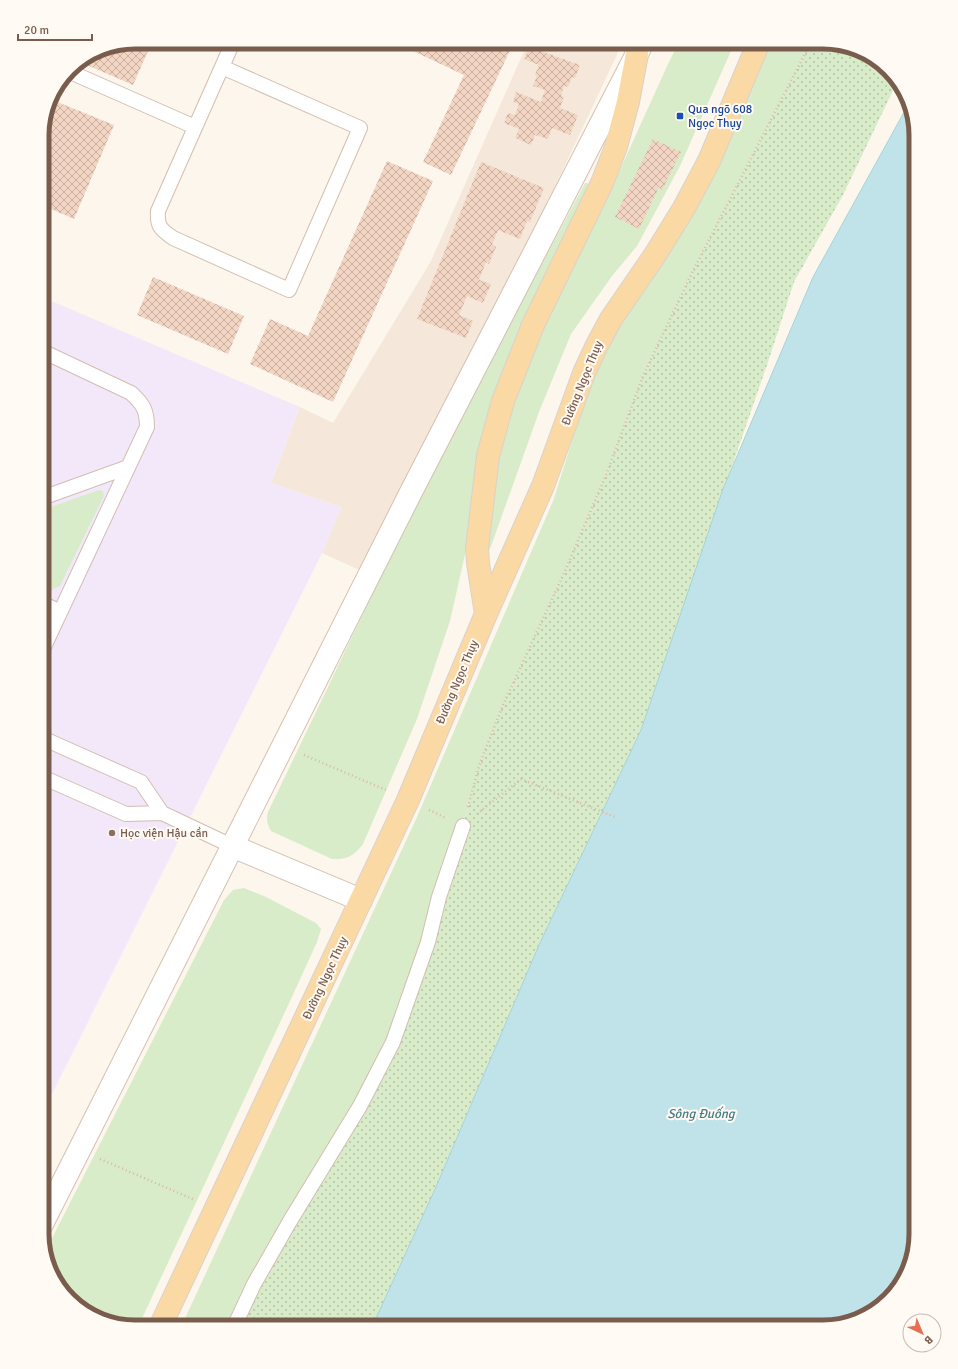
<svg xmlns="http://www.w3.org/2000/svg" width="958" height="1369" font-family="Signika,sans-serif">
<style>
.residential{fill:#f5e8da}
.education{fill:#f3e8fa}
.green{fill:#d8ecc9}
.garden{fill:url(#garden-dots)}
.water{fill:#bfe3e8;stroke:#a5d3da}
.building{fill:url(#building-cross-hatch)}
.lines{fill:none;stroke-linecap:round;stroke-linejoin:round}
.lane-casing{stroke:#d1beb0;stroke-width:16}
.street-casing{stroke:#d1beb0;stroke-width:24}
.secondary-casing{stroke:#d6c0b0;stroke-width:24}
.primary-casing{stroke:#dad1cd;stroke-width:24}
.path{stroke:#d9b8a5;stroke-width:2.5;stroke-dasharray:1 3;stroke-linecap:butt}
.lane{stroke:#fff;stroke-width:14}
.street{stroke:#fff;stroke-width:22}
.secondary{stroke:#fff;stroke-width:22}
.primary{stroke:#fbd9a5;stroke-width:22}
.transit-dot{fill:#1a4fb4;stroke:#fffaf3;stroke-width:1.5}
.education-dot{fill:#8d6e63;stroke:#fffaf3;stroke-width:1.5}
.labels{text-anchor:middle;stroke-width:4;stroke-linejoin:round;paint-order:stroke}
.transit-label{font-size:12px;fill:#164399;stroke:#fffaf3;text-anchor:start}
.street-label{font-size:12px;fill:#7a5c4d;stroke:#fffaf3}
.education-label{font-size:12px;fill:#785e54;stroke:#fffaf3;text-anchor:start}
.water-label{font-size:13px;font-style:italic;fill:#437c86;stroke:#fffaf3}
.rim{fill:none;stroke:#7a5c4d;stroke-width:5}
</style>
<defs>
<pattern id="garden-dots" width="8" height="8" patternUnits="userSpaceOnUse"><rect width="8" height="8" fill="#d8ecc9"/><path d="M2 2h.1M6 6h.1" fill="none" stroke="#b4c2a5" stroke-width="1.8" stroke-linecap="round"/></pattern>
<pattern id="building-cross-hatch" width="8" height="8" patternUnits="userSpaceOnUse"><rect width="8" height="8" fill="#f3d5c3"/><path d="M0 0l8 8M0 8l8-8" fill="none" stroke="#cab0a1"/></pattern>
</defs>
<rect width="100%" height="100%" fill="#fdf6ec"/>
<path class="residential" d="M528,42h95l-212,450 -45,81 -44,-20 19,-46 -70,-24 29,-76 33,16 98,-162z"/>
<path class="education" d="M42,297l258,110 -29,76 70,24 -19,46 -280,561z"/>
<path class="green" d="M679,42h56l-55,124 -43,80 -25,30 -41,58 -32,78 -49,137 -2,1 6,-74 17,-74 20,-53 83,-166 54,-119z
M768,42h43l-119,231 -49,103 -37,99 -41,96 -62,134 -24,61 -16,60 -70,216 -159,285h-53l236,-510 136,-316 37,-116 23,-51z
M585,183h2l2,2 -95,211 -9,30 -6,24 -11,91 -18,80 -33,98 -54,125c-9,12 -17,16 -31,15l-61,-28c-4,-7 -5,-12 -3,-19l162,-338z
M99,490l4,1 1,5 -44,90 -10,5 -8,-2v-79z
M244,888l22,9 50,26 5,6 -4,13 -26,57 -153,328h-9l-45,-16 -30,-31 -8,-30 178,-350 9,-10z"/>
<path class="garden" d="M811,42h18l45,16 23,24 -54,113 -49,87 -26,80 -127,368 -102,215 -103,242 -64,140h-138l159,-285 70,-216 16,-60 24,-61 62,-134 41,-96 37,-99 49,-103z"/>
<path class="water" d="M908,105l8,30v1099l-13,47 -34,34 -46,12h-451l64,-140 103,-242 102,-215 82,-241 90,-212z"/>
<path class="building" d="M135,42h17l-19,43 -53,-23 20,-13z
M394,42h120l-63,133 -28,-13 41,-87z
M529,47l51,18 -5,13 -3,-1 -4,10 -4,-1 -3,10 3,1 -4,11 18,7 -8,20 -18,-7 -4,11 -13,-4 -4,10 -16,-7 4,-9 -15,-6 4,-10 7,2 4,-11 -6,-2 3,-10 25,10 4,-12 -12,-4 4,-10 -2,-1 4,-10 -15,-6z
M50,99l64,26 -40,94 -32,-14v-76z
M653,139l28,13 -19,38 -3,-3 -20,42 -24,-12z
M387,161l46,20 -100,221 -83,-38 20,-45 38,17z
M481,162l63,26 -14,34 -3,-1 -7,18 -22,-9 -6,15 4,2 -7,17 -3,-2 -7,18 12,4 -8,19 -16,-7 -8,19 14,6 -7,17 -49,-19z
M153,277l91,39 -16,38 -91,-39z
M42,438l8,21 -8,3z"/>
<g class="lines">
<g class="lane-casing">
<path id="lane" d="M222,67l138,61 -71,162 -116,-52c-13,-9 -16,-12 -15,-27l75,-169
M68,71l127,56
M42,498l86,-31
M42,603l18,9
M42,651l105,-224c0,-17 -4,-23 -16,-34l-89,-42
M42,738l99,44 21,31
M42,777l84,37 36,-1 70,33
M234,1327l20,-43 36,-63 70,-115 33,-64 35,-100 11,-45 24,-71"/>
</g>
<g class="street-casing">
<path id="street" d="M232,846l129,54"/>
</g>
<g class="secondary-casing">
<path id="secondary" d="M42,1224l369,-732 232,-450"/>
</g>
<g class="primary-casing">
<path id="primary" d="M486,614l-8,-51 -1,-15 11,-92 15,-55 30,-76 69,-142 14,-36 12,-45 9,-48
M160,1327l248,-527 78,-186 57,-128 41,-113 12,-26 15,-28 44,-64 29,-47 25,-47 50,-119"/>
</g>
<path class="path" d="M304,755l82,35
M468,807l11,-41 24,-61 62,-134 41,-96 37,-99 49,-103 119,-231
M429,810l17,8
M477,814l44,-35 94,38
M100,1159l95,41"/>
<use href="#lane" class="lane"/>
<use href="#street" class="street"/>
<use href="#secondary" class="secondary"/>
<use href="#primary" class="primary"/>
</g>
<rect class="transit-dot" x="676" y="112" width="8" height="8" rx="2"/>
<circle class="education-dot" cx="112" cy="833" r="4"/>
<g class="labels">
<g class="transit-label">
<text x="688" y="113">Qua ngõ 608<tspan x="688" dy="14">Ngọc Thụy</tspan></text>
</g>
<g class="street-label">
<text transform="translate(582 383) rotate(-68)" y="4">Đường Ngọc Thụy</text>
<text transform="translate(457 682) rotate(-67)" y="4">Đường Ngọc Thụy</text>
<text transform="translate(325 978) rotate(-65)" y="4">Đường Ngọc Thụy</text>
</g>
<g class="education-label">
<text x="120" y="837">Học viện Hậu cần</text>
</g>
<g class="water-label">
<text x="701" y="1118">Sông Đuống</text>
</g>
</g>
<path d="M0 0H958V1369H0ZM135 49H823A86 86 0 0 1 909 135V1234A86 86 0 0 1 823 1320H135A86 86 0 0 1 49 1234V135A86 86 0 0 1 135 49Z" fill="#fffaf3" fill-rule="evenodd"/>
<path class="rim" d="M135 49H823A86 86 0 0 1 909 135V1234A86 86 0 0 1 823 1320H135A86 86 0 0 1 49 1234V135A86 86 0 0 1 135 49Z"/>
<g transform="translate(922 1333) rotate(136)"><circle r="19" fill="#fffaf3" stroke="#cabbb1"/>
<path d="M0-3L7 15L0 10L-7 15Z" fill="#e76f51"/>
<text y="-6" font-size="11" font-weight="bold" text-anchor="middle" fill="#7a5c4d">B</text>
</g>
<path d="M18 34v6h74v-6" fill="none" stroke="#7a5c4d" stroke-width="2"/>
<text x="24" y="34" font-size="12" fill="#7a5c4d" stroke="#fffaf3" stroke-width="3" paint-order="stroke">20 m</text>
</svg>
